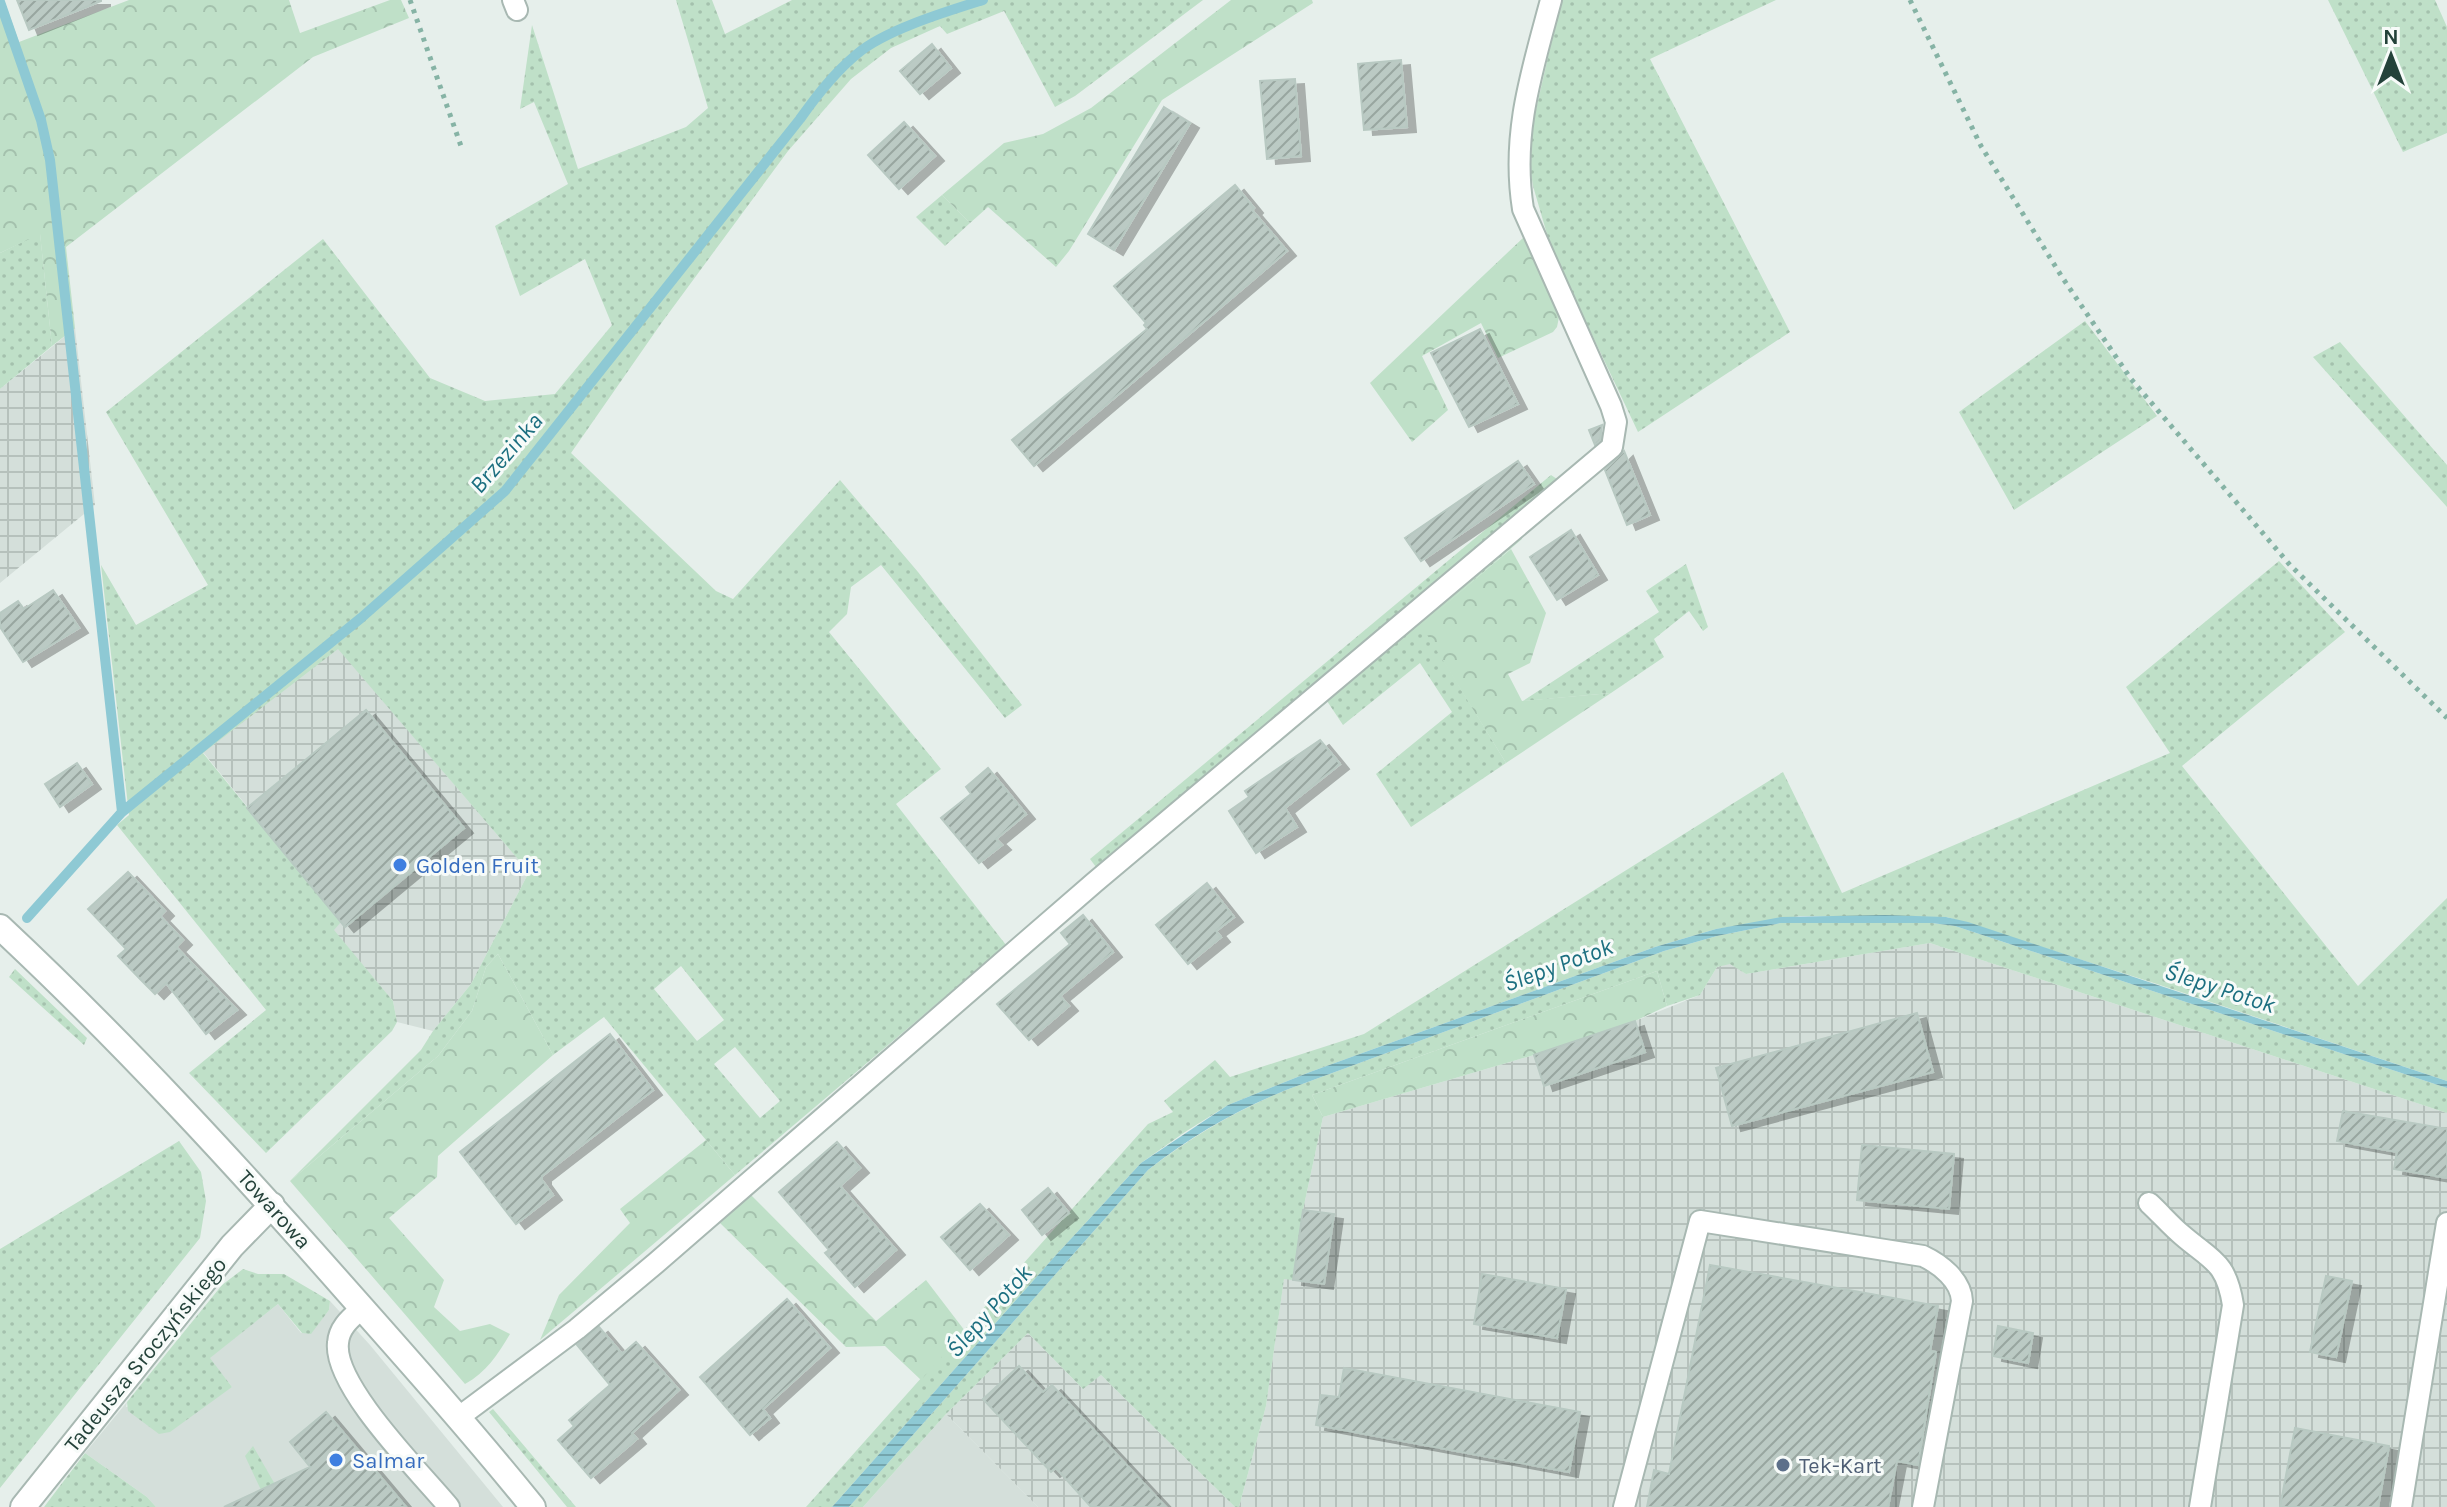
<svg xmlns="http://www.w3.org/2000/svg" width="2447" height="1507" font-family="Karla,sans-serif">
<style>
.built{fill:#d4dfda}
.industrial{fill:url(#industrial-grid)}
.green{fill:url(#green-dots);fill-rule:evenodd}
.forest{fill:url(#forest-crowns)}
.water{fill:url(#water-rules)}
.lines{fill:none;stroke-linecap:round;stroke-linejoin:round}
.stream{stroke:#8ec9d4;stroke-width:10}
.building{fill:url(#building-hatch);stroke:#b8c9c2;stroke-width:2;filter:url(#shadow)}
.lane-casing{stroke:#a8b8b2;stroke-width:24}
.street-casing{stroke:#a8b8b2;stroke-width:28}
.path{stroke:#86b3a5;stroke-width:5;stroke-dasharray:4 6;stroke-linecap:butt}
.lane{stroke:#fff;stroke-width:20}
.street{stroke:#fff;stroke-width:24}
.shop-dot{fill:#3f7fe0;stroke:#f7fbf9;stroke-width:3}
.service-dot{fill:#5c6f8a;stroke:#f7fbf9;stroke-width:3}
.labels{text-anchor:middle;stroke-width:6;stroke-linejoin:round;paint-order:stroke}
.shop-label{font-size:22px;fill:#366cbe;stroke:#f7fbf9;text-anchor:start}
.street-label{font-size:22px;fill:#24423a;stroke:#f7fbf9}
.service-label{font-size:22px;fill:#4e5e75;stroke:#f7fbf9;text-anchor:start}
.water-label{font-size:24px;font-style:italic;fill:#1c6f80;stroke:#f7fbf9}
</style>
<defs>
<pattern id="industrial-grid" width="8" height="8" patternUnits="userSpaceOnUse" patternTransform="scale(2)"><rect width="8" height="8" fill="#d4dfda"/><path d="M0 4h8M4 0v8" fill="none" stroke="#b6c1bc"/></pattern>
<pattern id="green-dots" width="8" height="8" patternUnits="userSpaceOnUse" patternTransform="scale(2)"><rect width="8" height="8" fill="#bfe0c8"/><path d="M2 2h.1M6 6h.1" fill="none" stroke="#a4c1ad" stroke-width="1.8" stroke-linecap="round"/></pattern>
<pattern id="forest-crowns" width="20" height="18" patternUnits="userSpaceOnUse" patternTransform="scale(2)"><rect width="20" height="18" fill="#bfe0c8"/><path d="M2 6a3 3 0 1 1 6 0M12 15a3 3 0 1 1 6 0" fill="none" stroke="#a4c1ad"/></pattern>
<pattern id="water-rules" width="6" height="5" patternUnits="userSpaceOnUse" patternTransform="scale(2)"><rect width="6" height="5" fill="#8ec9d4"/><path d="M0 2.5h6" fill="none" stroke="#74a5ad"/></pattern>
<pattern id="building-hatch" width="6" height="6" patternUnits="userSpaceOnUse" patternTransform="scale(2)"><rect width="6" height="6" fill="#bbcac4"/><path d="M-1 1l2-2M0 6l6-6M5 7l2-2" fill="none" stroke="#98a6a0"/></pattern>
<filter id="shadow"><feDropShadow dx="9" dy="5" stdDeviation="0" flood-color="#0004"/></filter>
</defs>
<rect width="100%" height="100%" fill="#e6efeb"/>
<path class="built" d="M330,1301l40,44 133,162h-347l-9,-10 -62,-44 42,-51 -1,5 106,-20 -23,-29 69,-54 23,29h10l18,-23z
M946,1414l92,93h-175z"/>
<path class="industrial" d="M75,328l20,177 -95,78v-194z
M338,648l191,224 -58,112 -38,47 -36,-9 -4,-21 -60,-71 7,-9 -137,-169z
M1930,943l517,170v394h-1208l27,-101 18,-128 9,1 10,-69 20,-93 211,-62 101,-34 65,-26 17,-28 13,-4 16,11z
M1028,1333l54,55 19,-13 134,132h-197l-92,-93z"/>
<path class="green" d="M676,0h36l13,34 67,-34h411l-128,96 -20,11 -51,-96 -57,23 -7,-8 -49,22 -40,31 -63,72 -128,174 -89,128 145,138 17,8 107,-119 78,92 104,133 -17,13 -124,-153 -30,22 -4,27 -18,18 112,137 -45,35 110,141 -271,230 -131,-158 -51,38 -55,-101 -12,13 -14,44 -34,45 -148,125 131,-131 12,-19 38,-47 58,-112 -191,-223 -135,104 138,169 -7,8 59,71 4,21 -5,9 -126,122 -77,-80 77,-63 -149,-185 12,-10 -28,-250 35,60 72,-40 -102,-173 217,-173 107,139 55,23 70,-7 57,-69 -27,-66 -65,37 -25,-70 73,-42 -34,-82 -14,7 12,-84 46,144 108,-42 22,-19zM681,966l43,54 -27,21 -43,-52zM735,1047l45,54 -20,17 -46,-54z
M1561,0h215l-126,59 140,273 -152,100 -87,-184 -18,-62 -6,-37z
M2328,0h107l12,27v106l-44,19z
M942,195l28,28 -25,23 -29,-29z
M40,233l12,113 -52,43v-136z
M2085,321l72,95 -143,94 -55,-98z
M2340,342l107,123v42l-134,-150z
M1551,475l6,4 -461,388 -6,-8z
M1519,533l3,6 -100,86 84,138 -95,64 -35,-53 76,-62 -32,-49 -77,62 -16,-24 -50,42 -4,-2z
M2279,561l66,71 -163,134 176,220 89,-88v183l-290,-97 -210,-67 -147,-1 -84,13 -61,18 -345,125 -82,33 -43,27 -44,31 -85,92 -224,252h-26l342,-383 25,-12 -9,-11 51,-41 15,17 134,-43 419,-262 59,121 328,-140 -44,-66z
M1686,564l22,63 -5,4 -14,-20 -35,28 10,18 -53,36 -88,8 136,-89 -13,-21z
M1781,923h151l23,3 492,162v25l-517,-170 -184,31 -16,-10 -13,3 -17,28 -33,11 -10,-35 -345,124 11,22 -20,93 -10,70 -9,-1 -18,127 -27,101h-4l-134,-132 -18,14 -55,-56 -82,81 -83,93h-14l299,-337c43,-33 87,-59 138,-80l378,-139 53,-15z
M15,969l72,69 -3,7 -75,-68z
M179,1141l22,31 5,29 -6,37 -200,250v-239z
M243,1269l15,5h26l46,27 -1,9 -18,24 -9,-1 -24,-29 -68,54 22,29 -62,45 -11,2 -31,-23 -1,-9 95,-117z
M493,1409l83,98h-9l-78,-95z
M253,1446l35,61 -20,-20 -7,3 -16,-34z
M85,1453l62,44 9,10h-112z"/>
<path class="forest" d="M0,0h4l15,42 110,-42h160l11,33 90,-33h11l8,18 -96,39 -247,190 9,81 -23,18 -12,-112 -40,19z
M1231,0h81l1,3 -151,97 -93,151 -13,16 -68,-60 -18,16 -28,-28 62,-52 39,-9 48,-26z
M1524,237l35,80 -2,10 -4,5 -55,26 -17,-35 -59,33 26,54 -36,32 -42,-59z
M1511,549l35,64 -16,50 -22,11 14,27 89,-8 -105,70 -85,-138z
M498,954l55,101 -115,101 -1,21 -48,41 55,62 -10,27 26,24 30,-7 20,10c-12,20 -24,39 -45,50l-175,-203 148,-125 34,-45 14,-44z
M1657,971l10,35 -32,15 -101,34 -211,62 -11,-22z
M706,1140l29,35 -195,165 19,-45 71,-72 -10,-14z
M751,1195l125,126 50,-41 39,51 -44,49 -36,-34 -39,1 -126,-124z"/>
<path class="water" d="M1885,915l61,2 22,5 479,159v7l-492,-162 -23,-3h-151l-64,13 -53,15 -378,139c-51,21 -95,46 -138,80l-299,337h-17l224,-252 85,-92 87,-58 82,-33 345,-125 61,-18 65,-12z"/>
<g class="lines">
<path class="stream" d="M0,2l41,118 9,40 72,652
M27,918l95,-106 239,-194 144,-127 295,-372c17,-24 34,-46 57,-65 28,-24 91,-43 126,-54"/>
</g>
<path class="building" d="M17,0h84v1l-72,29z
M932,44l19,24 -31,26 -20,-23z
M1401,60l6,67 -43,3 -6,-66z
M1295,79l6,77 -34,3 -7,-78z
M1164,107l26,16 -76,127 -26,-16z
M904,122l31,34 -36,33 -31,-34z
M1235,185l19,23 -2,2 35,41 -253,215 -22,-26 135,-111 -3,-4 2,-2 -32,-37z
M1480,329l38,75 -49,23 -38,-74z
M1602,425l-2,15 -5,5 -6,-15z
M1624,451l26,64 -23,10 -22,-55z
M1518,461l16,23 -113,77 -16,-23z
M1571,530l27,45 -41,25 -27,-43z
M53,590l26,38 -56,34 -23,-35v-14l18,-12 6,8z
M366,710l98,118 -119,99 -98,-119z
M1320,740l20,24 -55,44 12,19 -41,26 -27,-42 20,-14 -4,-6z
M77,763l15,21 -32,23 -15,-23z
M988,768l38,46 -30,25 6,6 -23,18 -38,-45 30,-24 -5,-7z
M128,872l37,39 -5,5 23,24 -7,7 61,63 -31,24 -40,-51 -11,11 -14,-14 -23,-24 8,-7 -38,-40z
M1207,883l27,34 -18,14 5,6 -33,27 -32,-39z
M1083,915l30,37 -53,44 9,10 -40,34 -32,-36 73,-60 -9,-11z
M1917,1013l16,59 -201,54 -16,-58z
M1635,1021l10,31 -101,34 -10,-31z
M610,1034l43,56 -111,86v4l11,15 -37,29 -56,-72z
M2343,1111l104,18v49l-53,-9 3,-17 -60,-11z
M837,1142l23,26 -20,18 56,64 -41,37 -30,-34 4,-3 -50,-58z
M1862,1145l92,9 -5,55 -92,-9z
M1048,1188l21,25 -27,22 -20,-25z
M980,1204l29,31 -39,35 -29,-33z
M1303,1210l31,4 -10,70 -31,-4z
M1710,1265l228,41 -8,45 6,1 -18,113 -21,-4 -9,46h-241l7,-37 15,4z
M1482,1274l84,15 -9,49 -83,-14z
M2326,1276l26,5 -16,76 -26,-5z
M787,1299l43,49 -67,61 7,9 -20,17 -50,-58z
M1998,1326l35,7 -5,30 -35,-7z
M599,1327l23,27 14,-12 43,48 -47,43 5,6 -46,39 -33,-38 16,-14 -5,-6 41,-35 -33,-40z
M1019,1366l24,26 9,-7 114,122h-75l-35,-39 -5,4 -68,-73z
M1344,1368l236,44 -11,60 -253,-47 5,-30 18,2z
M326,1412l80,95h-182l86,-40 -20,-25z
M2295,1428l94,18 -11,61h-98z"/>
<g class="lines">
<g class="lane-casing">
<path id="lane" d="M513,0l4,10
M2149,1203c11,10 21,22 33,32 30,26 44,26 51,70l-33,202
M362,1308c-11,10 -23,19 -24,35 -5,43 83,130 111,164
M459,1417l118,-88 79,-66 439,-381 517,-435 4,-25 -5,-16 -88,-197c-12,-75 9,-138 28,-209
M1624,1507l76,-286 223,35c17,8 38,24 39,45l-39,206
M2401,1507l46,-284"/>
</g>
<g class="street-casing">
<path id="street" d="M0,927c123,115 236,238 347,364 63,71 126,142 186,216
M23,1507l209,-261 40,-41"/>
</g>
<path class="path" d="M410,0l52,149
M1910,0l71,146 81,131 69,102 159,186 157,153"/>
<use href="#lane" class="lane"/>
<use href="#street" class="street"/>
</g>
<g class="shop-dot">
<circle cx="400" cy="865" r="8"/>
<circle cx="336" cy="1460" r="8"/>
</g>
<circle class="service-dot" cx="1783" cy="1465" r="8"/>
<g class="labels">
<g class="shop-label">
<text x="416" y="873">Golden Fruit</text>
<text x="352" y="1468">Salmar</text>
</g>
<g class="street-label">
<text transform="translate(275 1209) rotate(48)" y="8">Towarowa</text>
<text transform="translate(145 1354) rotate(-51)" y="8">Tadeusza Sroczyńskiego</text>
</g>
<g class="service-label">
<text x="1799" y="1473">Tek-Kart</text>
</g>
<g class="water-label">
<text transform="translate(506 453) rotate(-49)" y="8">Brzezinka</text>
<text transform="translate(1558 965) rotate(-20)" y="8">Ślepy Potok</text>
<text transform="translate(2220 988) rotate(18)" y="8">Ślepy Potok</text>
<text transform="translate(989 1311) rotate(-48)" y="8">Ślepy Potok</text>
</g>
</g>
<g transform="translate(2391 56)" stroke="#f7fbf9" stroke-width="6" paint-order="stroke">
<path d="M0-6L14 30L0 20L-14 30Z" fill="#24423a"/>
<text y="-12" font-size="22" font-weight="bold" text-anchor="middle" fill="#24423a">N</text>
</g>
</svg>
